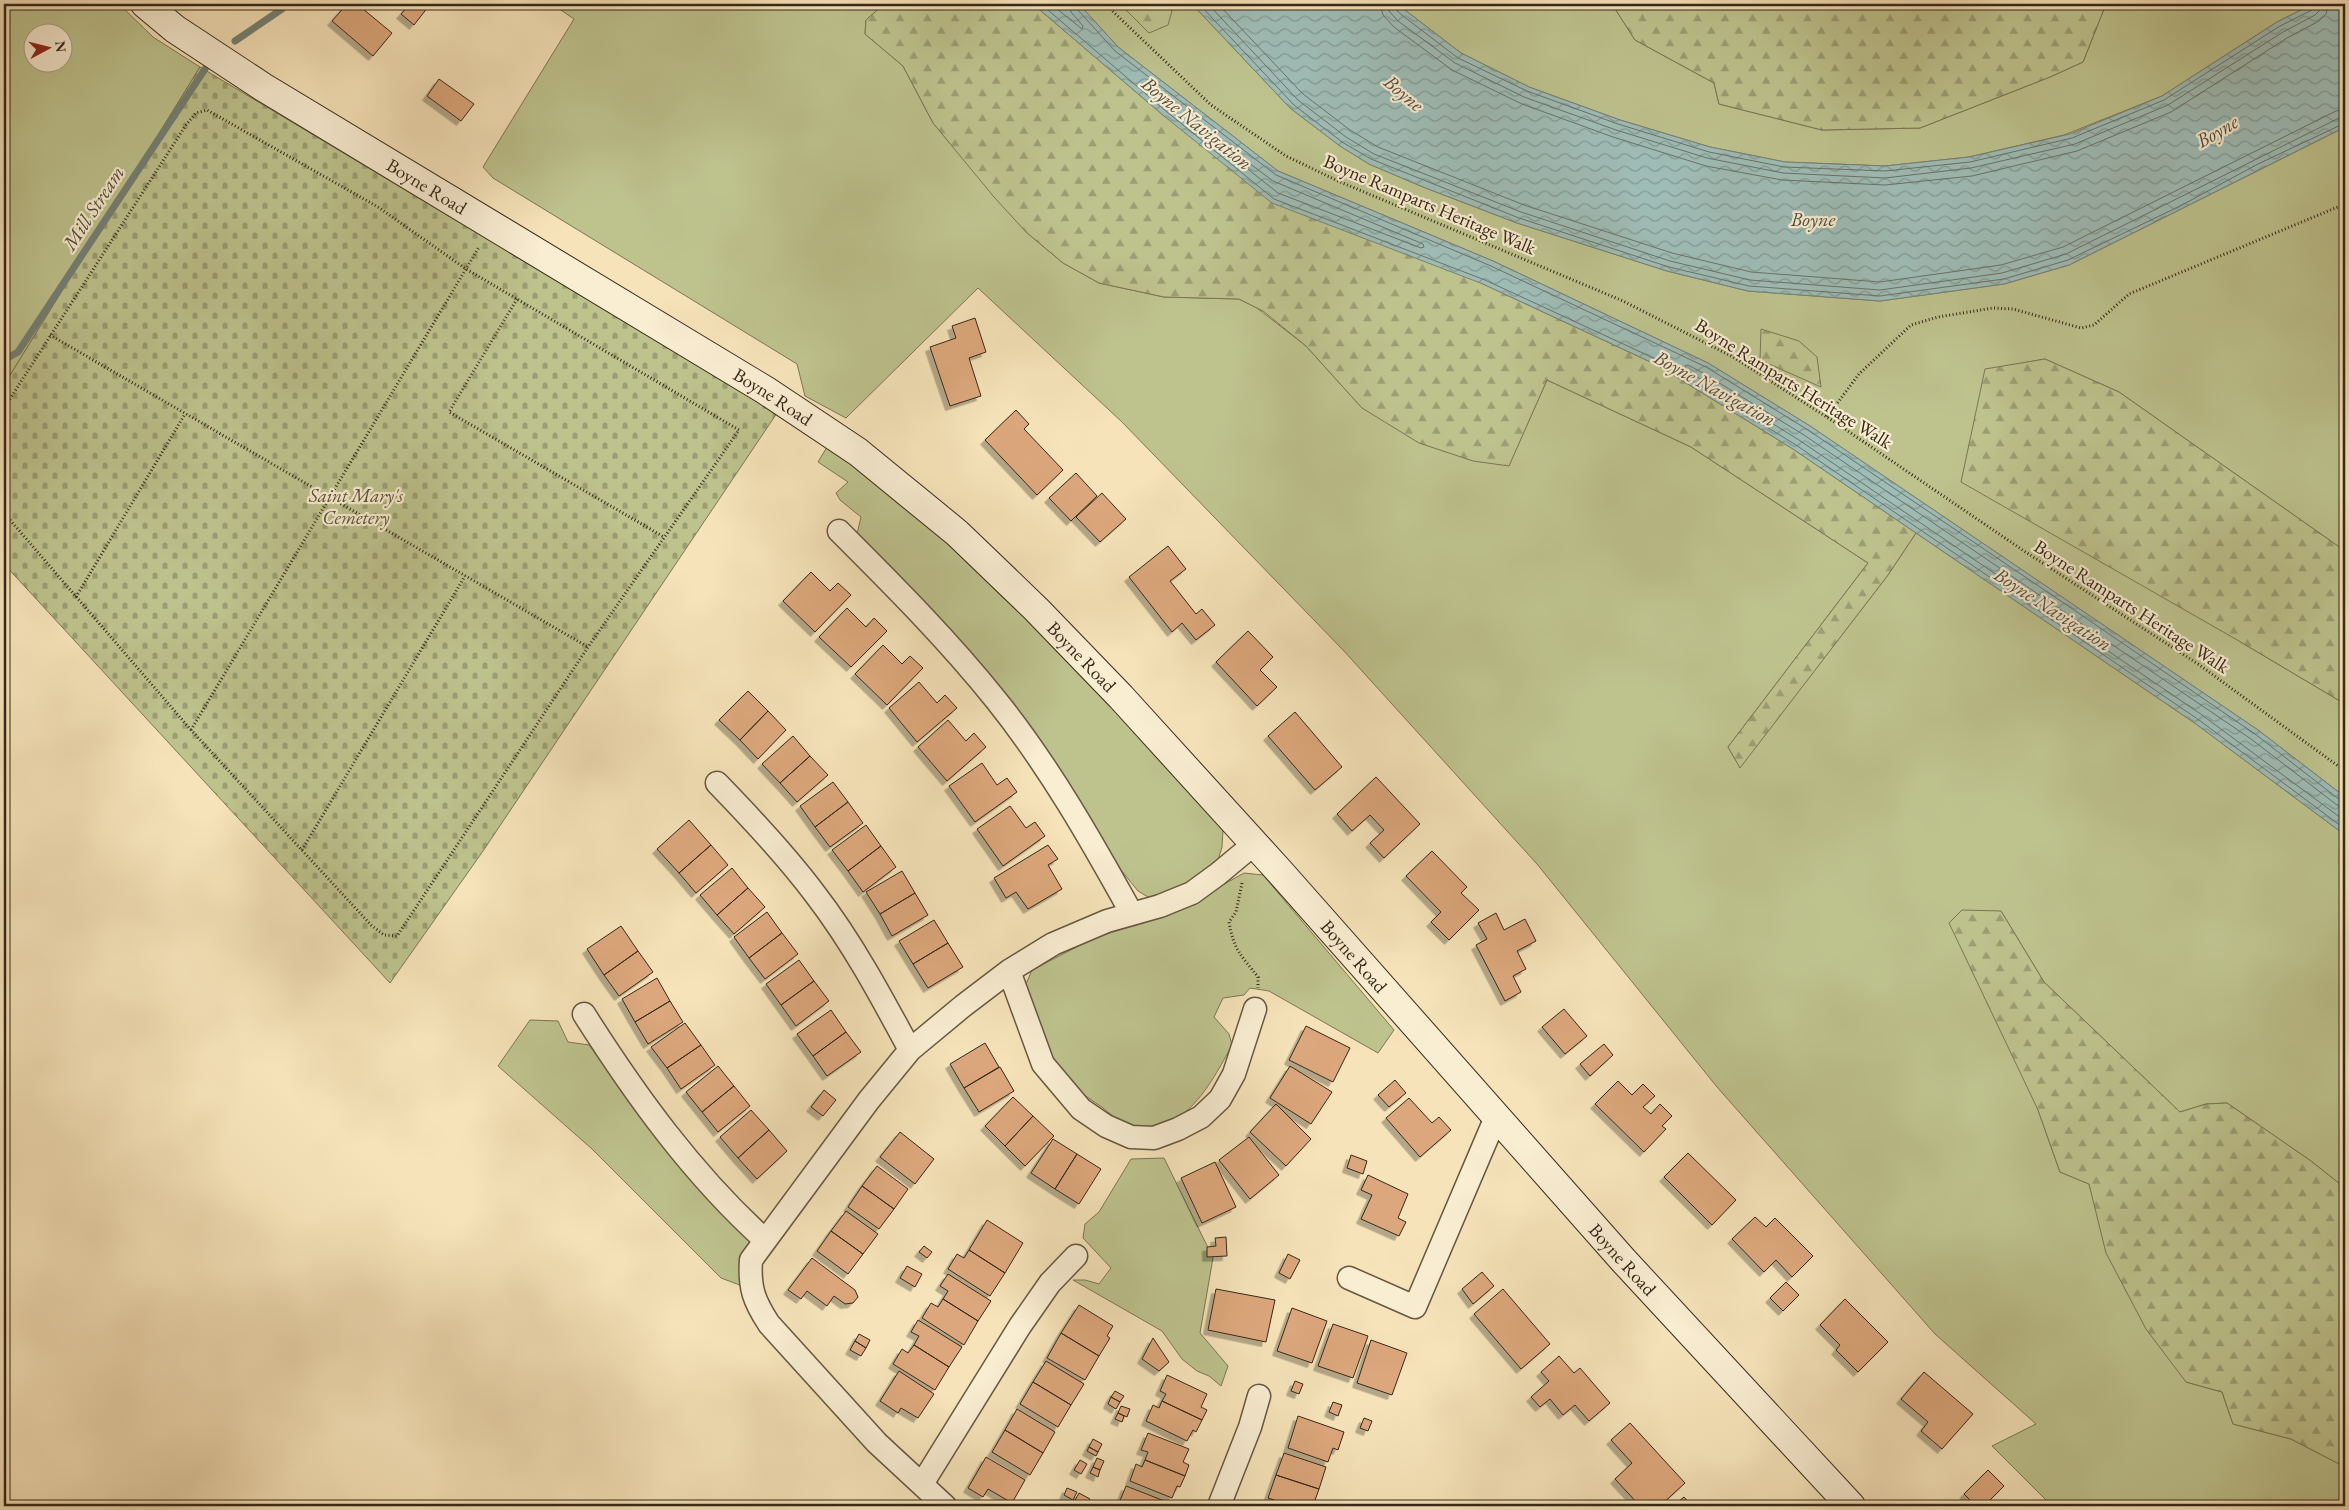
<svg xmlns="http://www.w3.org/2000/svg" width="2349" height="1510" font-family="'EB Garamond',serif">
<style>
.grass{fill:#bec38e;stroke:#7a7653;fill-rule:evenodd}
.forest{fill:url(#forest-firs);stroke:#7a7653}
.cemetery{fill:url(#cemetery-stones);stroke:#7a7653}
.water{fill:url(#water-waves);stroke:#758177}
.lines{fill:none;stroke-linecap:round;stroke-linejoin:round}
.shore{stroke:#6a7268;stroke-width:1}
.stream{stroke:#758177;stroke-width:7}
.building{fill:#dca77b;stroke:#362818;filter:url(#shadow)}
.street-casing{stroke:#665740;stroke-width:25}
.secondary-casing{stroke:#362818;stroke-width:30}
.path{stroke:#362818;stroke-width:3;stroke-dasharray:1 2.5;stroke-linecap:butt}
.street{stroke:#f9edd2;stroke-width:22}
.secondary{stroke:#f9edd2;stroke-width:28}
.labels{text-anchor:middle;stroke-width:4.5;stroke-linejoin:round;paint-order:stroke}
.street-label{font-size:19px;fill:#362818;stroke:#f9edd2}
.park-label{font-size:19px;font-style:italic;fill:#584f36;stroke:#f9edd2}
.water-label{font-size:20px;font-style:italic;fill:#504d40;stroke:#f9edd2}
</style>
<defs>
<pattern id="forest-firs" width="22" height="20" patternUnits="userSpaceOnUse" patternTransform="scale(1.25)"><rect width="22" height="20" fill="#bec38e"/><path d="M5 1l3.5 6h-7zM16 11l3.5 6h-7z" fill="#9b9e73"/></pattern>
<pattern id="cemetery-stones" width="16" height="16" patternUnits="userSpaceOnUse" patternTransform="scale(1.25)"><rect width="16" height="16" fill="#bec38e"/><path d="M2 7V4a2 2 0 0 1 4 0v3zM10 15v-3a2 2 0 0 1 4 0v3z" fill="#9b9e73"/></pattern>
<pattern id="water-waves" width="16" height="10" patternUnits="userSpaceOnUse" patternTransform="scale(1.25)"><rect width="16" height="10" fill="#9fbdb7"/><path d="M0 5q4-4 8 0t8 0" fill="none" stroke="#829a94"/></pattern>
<filter id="shadow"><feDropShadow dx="-4.5" dy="4.5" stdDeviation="0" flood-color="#0004"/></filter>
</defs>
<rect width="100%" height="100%" fill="#f6e3b9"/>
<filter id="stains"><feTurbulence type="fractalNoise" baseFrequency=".004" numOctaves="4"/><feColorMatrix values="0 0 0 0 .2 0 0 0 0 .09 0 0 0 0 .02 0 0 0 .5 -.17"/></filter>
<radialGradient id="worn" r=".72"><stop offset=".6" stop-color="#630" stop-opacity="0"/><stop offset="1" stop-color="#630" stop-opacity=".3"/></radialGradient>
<path class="grass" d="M4,4h115l34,33 47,30 -196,318zM62,32v30h-30v-30z
M552,4h332l-18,16 -1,14 38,32 30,57 93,109 37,31 36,20 65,14 75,2 18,9 49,38 56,62 147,57 38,-85 144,67 177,116 -140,184 12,20 148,-192 28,-42 280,191 149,111v353l-34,-27 -84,-58 -21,1 -26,8 -136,-130 -43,-71 37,199 22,62 29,12 9,33 88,165 36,10 11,32 58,15 54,28v39h-293l-60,-60 44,-22 -101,-90 -218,-247 -180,-223 -194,-214 -221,-228 -144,-134 -132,130 -41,-22 -8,-32 -304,-186 -10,-11 91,-148z
M1079,4h41l29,29 23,-22 -6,-7h26l98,104 50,38 29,18 54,23 94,36 150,48 81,20 132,10 124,-17 65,-19 276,-138v424l-226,-159 -74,-33 -60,11 254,271 106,63v93l-87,-67 -448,-304 -102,-63 -215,-102 -215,-90 -160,-124z
M1397,4h215l23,36 79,43 5,21 103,26 98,-2 130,-51 33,-15 23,-58h23l19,5 10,-5h155l-36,18 -115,74 -98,39 -95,22 -84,9 -100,-4 -75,-15 -90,-27 -91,-33 -68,-34z
M827,447l25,16 101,77 168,170 102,119 -1,18 -4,13 -37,28 -20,8 -13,1 -10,-6 -17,-21 -79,-126 -185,-210 4,-17 -21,-17 -4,-7 12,-11 -30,-20z
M1244,873l19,2 131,155 -16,23 -109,-62 -19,-3 -6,7 -21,3 -9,19 15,17 3,11c-21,39 -51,97 -105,79 -9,-3 -18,-11 -25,-17 -16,-10 -39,-27 -47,-44 -13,-23 -20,-54 -29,-79l6,-14 64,-33 71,-21z
M530,1020l28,1 10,21 21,3 91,120 76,77 -11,45 -24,-9 -129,-129 -94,-83z
M1164,1158l49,100 -13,75 28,33 -7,20 -12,-10 -12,-5 -15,-12 -20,-28 -89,-51h12l14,4 12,-16 -28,-30 2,-14 14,-12 32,-53z"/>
<path class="forest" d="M884,4h149l131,112 319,168 174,81 136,84 123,84 -28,42 -148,193 -12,-21 140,-184 -177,-116 -144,-67 -38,86 -36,-5 -54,-18 -57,-35 -56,-62 -43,-35 -24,-12 -75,-2 -65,-14 -36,-20 -37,-31 -32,-35 -61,-74 -30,-57 -38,-32 1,-14z
M1120,4h46l6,7 -4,14 -19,8z
M1612,4h494l-23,58 -33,15 -130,51 -98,2 -103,-26 -5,-21 -79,-43z
M1761,329l38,12 18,16 4,30 -61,-27z
M2045,359l74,33 226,159v153l-106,-63 -278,-159 24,-113z
M1962,910l39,1 43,71 136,130 26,-8 21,-1 84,58 34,27v279l-54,-28 -58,-15 -11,-32 -36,-10 -40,-53 -40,-76 -17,-69 -29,-12 -22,-62 -89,-187z"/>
<path class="cemetery" d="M200,67l577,346 -294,438 -93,132 -386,-419v-179z"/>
<path class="water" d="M1033,4h46l39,43 160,124 215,90 215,102 102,63 448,304 87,67v38l-149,-111 -403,-275 -136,-84 -174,-81 -211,-81 -108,-87z
M1192,4h205l64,49 68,34 91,33 90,27 75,15 100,4 84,-9 101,-23 92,-38 115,-74 36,-18h32v123l-276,138 -65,19 -124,17 -132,-10 -81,-20 -150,-48 -94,-36 -54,-23 -29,-18 -50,-38z"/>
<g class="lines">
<path class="shore" d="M1041,4l126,108 107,87 211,81 175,81 136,84 403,275 146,109
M1051,4l31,25 1,-3 -12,-14 -2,-8
M1075,4l2,5 38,42 161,124 215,91 215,101 102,63 269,182 178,122 85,66 5,1
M1199,4l95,101 48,37 29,17 148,59 150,49 80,19 131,10 124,-17 64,-19 114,-55 76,-41 87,-41
M1208,4l90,96 48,37 28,17 147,58 149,49 80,19 130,10 122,-17 64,-19 273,-136 6,-1
M1218,4l85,90 47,36 28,17 146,58 148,48 79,19 129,10 121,-17 62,-18 273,-136 9,-2
M1380,4l3,11 11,12 58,43 70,34 91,33 93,29 76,14 103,5 87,-9 105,-25 94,-39 116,-74 32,-17 7,-7 2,-10
M1388,4l1,7 9,10 57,42 69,34 92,33 91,28 76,15 102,5 86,-10 104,-24 93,-39 115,-73 32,-17 4,-4 1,-7
M1394,4l1,5 8,7 55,42 69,33 91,33 91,28 75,15 101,4 85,-9 102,-24 92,-38 116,-74 32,-16 2,-6
M1193,121l80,60 150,63 1,3 -3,1 -143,-55 -86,-68z
M2345,807l-8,-2 -86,-66 -447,-304 -101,-62 -15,-8 -3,1 1,4 113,70 403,275 143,106"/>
<path class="stream" d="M235,41l47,-32 4,-5
M4,360l14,-8 187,-283"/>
</g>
<path class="building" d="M347,4h10l35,29 -19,23 -41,-35z
M410,4h14l4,3 -14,18 -13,-11z
M439,79l35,25 -13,17 -34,-25z
M975,318l11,34 -17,6 12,38 -31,10 -20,-59 26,-9 -4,-12z
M1016,410l13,14 -5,5 39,41 -26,25 -52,-55z
M1076,473l21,23 -26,25 -22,-23z
M1102,493l24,26 -26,23 -24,-25z
M1168,546l18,23 -16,12 26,33 6,-5 13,16 -19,15 -14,-17 -10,9 -43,-55z
M811,572l19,19 8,-8 13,12 -36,37 -32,-31z
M847,608l19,19 8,-9 13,13 -36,36 -32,-30z
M1248,631l25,26 -13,13 17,17 -20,19 -41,-44z
M883,645l19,19 8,-8 13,12 -36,37 -32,-31z
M919,682l18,21 8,-8 12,13 -40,34 -28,-34z
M748,691l20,20 -28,29 -21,-20z
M768,711l18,19 -28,29 -18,-19z
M1295,712l47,55 -27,23 -47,-54z
M948,720l18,21 8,-8 12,14 -39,34 -29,-34z
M793,736l17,20 -30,27 -18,-19z
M810,756l18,19 -31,27 -17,-19z
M982,763l15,22 10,-7 10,14 -42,30 -26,-36z
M1376,777l44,47 -36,34 -14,-15 14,-13 -14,-15 -18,16 -15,-17z
M833,782l15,20 -33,25 -15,-21z
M848,802l15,21 -33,24 -15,-20z
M1010,806l16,22 9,-6 10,14 -42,30 -26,-37z
M689,820l22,25 -32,28 -22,-24z
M866,825l15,21 -33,25 -16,-21z
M711,845l17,20 -32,28 -17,-20z
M1048,845l10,14 -10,6 14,24 -34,20 -12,-17 -10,6 -12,-20z
M881,846l15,21 -33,25 -15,-21z
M1432,851l35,36 -6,6 18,17 -30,30 -18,-18 10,-10 -35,-36z
M732,868l16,20 -31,27 -17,-20z
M902,871l13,22 -35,21 -14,-22z
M748,888l17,19 -31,27 -17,-19z
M915,893l13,22 -36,21 -12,-22z
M767,912l15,21 -33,25 -15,-21z
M1496,913l8,17 21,-11 11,22 -19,10 9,18 -13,7 8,16 -16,9 -29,-56 11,-6 -9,-16z
M934,920l14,23 -35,21 -14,-23z
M621,926l17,25 -34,24 -17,-26z
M782,933l16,21 -33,25 -16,-21z
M948,943l15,24 -35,21 -15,-24z
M638,951l15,21 -34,24 -15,-21z
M799,960l15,21 -33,24 -15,-21z
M657,978l13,23 -35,21 -13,-23z
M814,981l15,20 -33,25 -15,-21z
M670,1001l13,21 -35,22 -13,-22z
M1564,1009l23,27 -22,18 -23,-27z
M831,1010l15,22 -33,24 -16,-22z
M685,1023l16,22 -34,23 -16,-21z
M1306,1026l44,22 -17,34 -44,-22z
M846,1032l15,20 -34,24 -14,-20z
M985,1043l14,24 -35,21 -14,-24z
M1604,1044l9,11 -23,21 -10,-12z
M701,1045l14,20 -34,24 -14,-21z
M718,1066l16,20 -32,26 -16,-20z
M1290,1066l42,26 -21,32 -41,-26z
M1000,1067l14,24 -35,21 -15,-24z
M1395,1080l11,13 -17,14 -11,-12z
M1618,1081l14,14 11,-11 12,12 -12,11 8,7 9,-10 12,12 -10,10 4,3 -22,23 -49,-48z
M734,1086l16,20 -32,26 -16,-20z
M824,1090l12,10 -13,16 -12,-9z
M1013,1097l20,19 -28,30 -20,-20z
M1409,1098l23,25 7,-6 12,13 -31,27 -34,-39z
M1276,1104l35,35 -25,27 -36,-34z
M751,1110l18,20 -31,28 -18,-21z
M1033,1116l21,20 -29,30 -20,-20z
M769,1130l18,21 -30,28 -19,-21z
M900,1132l34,27 -19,25 -35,-27z
M1249,1137l30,38 -29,24 -31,-39z
M1053,1139l24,15 -22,35 -24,-16z
M1688,1153l48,47 -24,25 -48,-48z
M1077,1154l24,15 -22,35 -24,-15z
M1351,1155l16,6 -4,13 -16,-6z
M1215,1162l21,45 -34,16 -21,-45z
M877,1166l31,23 -14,20 -32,-23z
M1368,1175l40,19 -10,24 8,4 -7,14 -38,-17 11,-24 -11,-5z
M862,1186l32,23 -15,20 -31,-22z
M846,1211l32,23 -15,20 -32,-23z
M1755,1217l11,10 9,-9 38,38 -21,21 -16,-17 -12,12 -32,-33z
M987,1220l36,23 -18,30 -36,-23z
M831,1231l32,23 -15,20 -31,-23z
M1226,1237l1,19 -20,1v-10l9,-1 -1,-8z
M924,1246l8,6 -5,6 -8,-6z
M969,1250l36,23 -15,23 -42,-27 9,-15 7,4z
M1288,1254l12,6 -10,19 -11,-6z
M812,1258l43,32 3,7 -5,6 -8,1 -11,-8 -7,10 -20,-15 -6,8 -13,-9z
M907,1266l15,8 -7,13 -15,-9z
M1482,1272l12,14 -21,18 -11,-15z
M948,1274l43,27 -13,20 -35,-22 5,-8 -8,-5z
M1786,1282l13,13 -16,16 -13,-13z
M1216,1289l59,11 -9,42 -58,-12z
M1503,1289l47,55 -29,25 -47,-55z
M943,1299l35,22 -14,24 -42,-27 9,-15 7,4z
M1845,1299l43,43 -30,30 -22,-22 4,-5 -20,-20z
M1079,1305l34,21 -6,10 3,2 -11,18 -38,-23z
M1292,1308l35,13 -15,42 -35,-12z
M918,1320l44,27 -13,20 -35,-22 5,-9 -8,-4z
M1333,1324l35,12 -15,42 -35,-12z
M1061,1333l38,23 -14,24 -38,-22z
M859,1334l11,6 -4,8 -11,-7z
M1153,1338l16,24 -10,9 -17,-12z
M1371,1340l36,13 -15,42 -35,-12z
M855,1341l11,7 -5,8 -11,-6z
M914,1345l35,22 -14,23 -42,-26 9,-15 6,4z
M1559,1356l15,17 6,-5 30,35 -21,18 -14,-16 -12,10 -13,-16 -10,8 -9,-10 18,-16 -8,-9z
M1046,1361l38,23 -13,21 -38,-23z
M899,1371l35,23 -16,24 -17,-10 -3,5 -18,-12z
M1924,1372l49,42 -31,35 -21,-18 7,-9 -27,-23z
M1167,1375l40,19 -6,13 6,3 -5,10 -40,-19 4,-7 -6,-3z
M1295,1381l8,3 -4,10 -8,-3z
M1033,1382l38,23 -13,22 -38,-23z
M1115,1391l9,5 -4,6 -9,-5z
M1111,1397l9,5 -4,7 -8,-5z
M1162,1401l40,19 -6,12 -3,-2 -6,11 -41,-20 7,-16 6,3z
M1333,1402l9,3 -4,11 -9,-4z
M1121,1406l9,3 -3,8 -9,-4z
M1017,1409l38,23 -12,21 -38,-23z
M1118,1413l6,3 -2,6 -7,-3z
M1298,1416l46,16 -6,18 -5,-2 -5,14 -40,-14z
M1364,1418l8,3 -4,10 -8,-3z
M1630,1423l55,60 -25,23h-20l-25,-27 17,-16 -21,-23z
M1005,1430l38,23 -13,22 -38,-23z
M1148,1433l41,16 -6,13 6,3 -4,11 -40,-16 3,-8 -7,-2z
M1093,1439l9,5 -4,8 -9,-5z
M1089,1447l9,5 -2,4 -9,-5z
M1284,1453l42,14 -7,22 -43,-14z
M986,1457l39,23 -13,23 -24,-14 -5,8 -15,-9z
M1097,1458l7,3 -4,9 -7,-3z
M1080,1460l7,4 -6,10 -7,-4z
M1145,1460l40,16 -5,11 -3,-1 -5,12 -42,-17 6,-17 6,3z
M1093,1467l7,3 -2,7 -8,-4z
M1988,1470l16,16 -17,17 3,3h-14l-12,-12z
M1276,1475l43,14 -6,17h-21l-24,-8z
M1126,1486l41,16 -2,4h-39l-7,-3z
M1067,1488l10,4 -4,8 -9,-5z
M1079,1493l11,6 -4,7 -12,-4z
M1684,1497l8,9h-19z"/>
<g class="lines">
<g class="street-casing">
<path id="street" d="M839,531c54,54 109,109 157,169 53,66 95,140 136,214
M717,783c34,35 68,71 98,111 37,48 66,102 95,156
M1009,971l34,93 38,45 25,17 25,11 23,1 24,-9 23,-12 19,-18 14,-25 21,-65
M584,1014c52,82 109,161 181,226
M1349,1278l66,29 81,-190
M922,1484l98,-158 30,-43 26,-27
M945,1506l-68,-63 -108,-119c-15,-23 -20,-36 -18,-64l118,-160 41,-50 53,-44 46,-35 44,-27 54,-23 53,-15 32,-13 26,-19 36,-30
M1219,1506l31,-79 9,-31"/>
</g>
<g class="secondary-casing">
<g id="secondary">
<path id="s1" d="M145,4l30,25 88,58 502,303 93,62 99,81 79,76 85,88 160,176 343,388 227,245"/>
</g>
</g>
<path class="path" d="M1105,4l106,101 75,51 52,25 285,120 110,56 103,66 191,130 171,111 147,107
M517,299l-68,113 215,125
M50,335l538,312
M4,408l182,-283 10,-12 11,-3 171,97 88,62 273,161 -151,217 -191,289 -13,-1 -13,-10 -180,-195 -187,-217
M1827,417l32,-43 52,-49 27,-8 55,-9 20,1 68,19 13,-3 35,-31 216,-90
M76,597l109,-183
M191,730l288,-483
M302,850l163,-274
M1242,883l-6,29 -7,10c5,29 12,33 29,55v11"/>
<use href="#street" class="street"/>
<use href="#secondary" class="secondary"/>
</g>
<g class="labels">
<g class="street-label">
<text dy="7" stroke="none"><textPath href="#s1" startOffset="336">Boyne Road</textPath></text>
<text transform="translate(1430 204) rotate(23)" y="7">Boyne Ramparts Heritage Walk</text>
<text transform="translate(1794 383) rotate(32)" y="7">Boyne Ramparts Heritage Walk</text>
<text dy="7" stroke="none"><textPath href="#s1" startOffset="741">Boyne Road</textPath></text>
<text transform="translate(2132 606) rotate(33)" y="7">Boyne Ramparts Heritage Walk</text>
<text dy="7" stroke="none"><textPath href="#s1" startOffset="1146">Boyne Road</textPath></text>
<text dy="7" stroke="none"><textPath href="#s1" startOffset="1551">Boyne Road</textPath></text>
<text dy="7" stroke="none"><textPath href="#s1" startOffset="1956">Boyne Road</textPath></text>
</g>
<g class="park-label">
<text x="356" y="502">Saint Mary's<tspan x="356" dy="22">Cemetery</tspan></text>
</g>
<g class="water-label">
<text transform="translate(1404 93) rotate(40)" y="7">Boyne</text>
<text transform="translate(1197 123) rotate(39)" y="7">Boyne Navigation</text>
<text transform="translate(2217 131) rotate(-30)" y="7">Boyne</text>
<text transform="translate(93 208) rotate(-57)" y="7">Mill Stream</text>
<text x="1813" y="226">Boyne</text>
<text transform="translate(1715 388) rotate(29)" y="7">Boyne Navigation</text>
<text transform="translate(2053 609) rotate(33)" y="7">Boyne Navigation</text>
</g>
</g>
<rect width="2349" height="1510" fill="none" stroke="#f6e3b9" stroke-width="20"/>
<rect x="5" y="5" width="2339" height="1500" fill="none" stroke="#362818" stroke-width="2.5"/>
<rect x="10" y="10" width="2329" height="1490" fill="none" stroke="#362818"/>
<g transform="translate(48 48) rotate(83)"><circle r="24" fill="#f9edd2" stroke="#ab9e88"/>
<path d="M0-4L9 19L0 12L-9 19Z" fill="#8f2418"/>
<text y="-8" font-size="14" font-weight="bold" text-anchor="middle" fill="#362818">N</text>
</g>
<rect width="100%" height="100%" filter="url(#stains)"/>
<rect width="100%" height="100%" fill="url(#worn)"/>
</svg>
